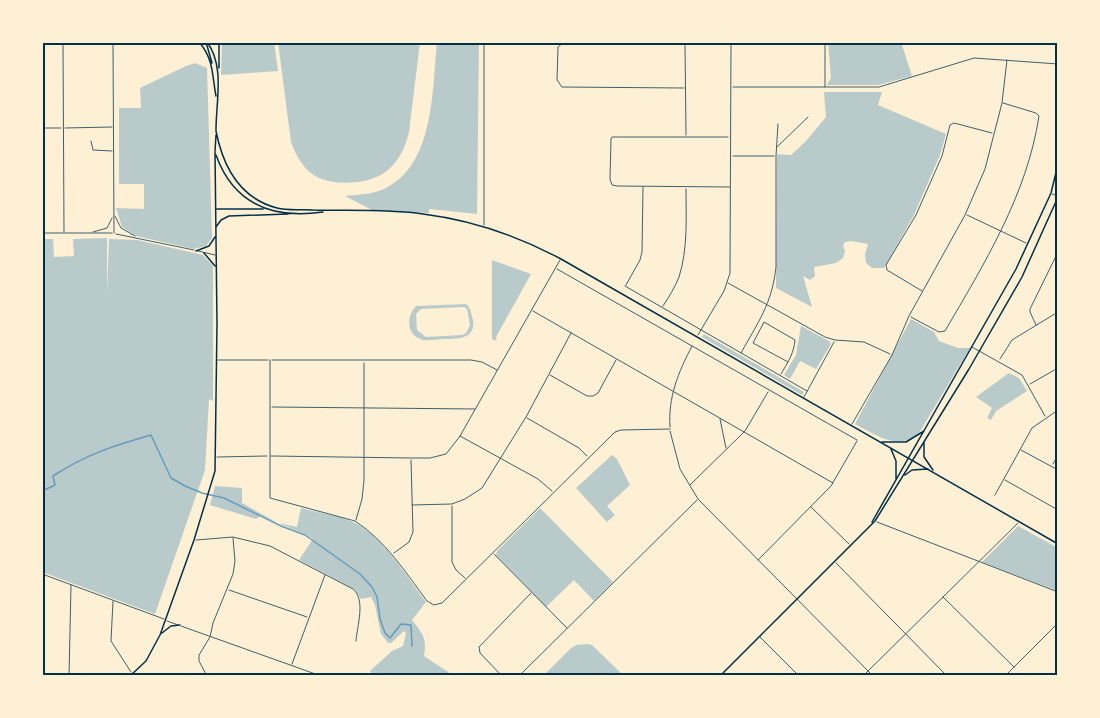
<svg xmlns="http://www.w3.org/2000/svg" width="1100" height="718" font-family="Mulish,sans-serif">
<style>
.green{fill:#b9caca;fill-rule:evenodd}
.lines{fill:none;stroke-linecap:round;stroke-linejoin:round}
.stream{stroke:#669bbc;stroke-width:1.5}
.minor{stroke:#3f606c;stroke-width:1}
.secondary{stroke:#003049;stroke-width:1.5}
.neatline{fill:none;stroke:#003049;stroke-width:2}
</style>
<rect width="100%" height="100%" fill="#fdf0d5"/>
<path class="green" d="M222,42h52l4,29 -57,4z
M278,42h142l-11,90c-3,12 -7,23 -16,33 -15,19 -53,22 -74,13 -14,-6 -23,-22 -28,-36z
M437,42h42l-2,172 -48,-5v4l-57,-3 -27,-14c13,-1 29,-2 41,-8 49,-25 46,-99 51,-146z
M828,42h73l11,34 -34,9h-51l4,-7z
M195,63l12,5 5,170 -6,8 -12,3 -58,-13 -14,-9 -6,-19 28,1v-25h-25v-76h22l-1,-20 46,-22z
M824,92h58l-4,13 68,29 -6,21 -26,60 -30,53h-12l-6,-5 -1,-9 3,-10 -17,-3 -6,1 -2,4 2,5 -2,7 -7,5 -22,4 1,9 -5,4 -7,-4 9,31 -36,-19 1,-134 14,1 15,-14 20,-24z
M107,238v56l2,-55 28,1 66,15 10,11v135l-4,-2 -4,71 -50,144 -113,-42v-333h11l1,18 20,-1 -1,-17z
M492,260l39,14 -35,63 1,2 -3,2 -2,-3z
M466,304c5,4 5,9 7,16 3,20 -17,19 -30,19 -6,0 -14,2 -20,1 -17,-4 -17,-24 -7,-34zM464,307l3,2 3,16 -4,8 -4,2 -36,2 -9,-7 -1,-16 5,-5z
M911,319l23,13 5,9 19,7h12l-51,85c-21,19 -43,2 -64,-9z
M801,326l28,15 2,3 -15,25 -16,-8 -10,18 -6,-4 12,-20z
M704,334l100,58 -2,3 -100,-58z
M1009,373l10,5 8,13 -31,20 -5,9 -4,-2 5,-10 -16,-11z
M612,455l5,4 13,26 -23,21 8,9 -8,7 -31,-34z
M215,486l27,2v15l36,20 19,4 4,-19c17,5 38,7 54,15 27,13 53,55 71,79l-14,18c11,14 15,18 12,36l30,20h-81l-3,-5 22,-20 11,-5 3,-13 -2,-2 -13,12h-3l-7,-9 -6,-29 -4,-8 -10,2 -7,-10 -55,-29 14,-21 -8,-5 -44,-18 -5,3 -46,-14z
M540,508l73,74 -19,19 -20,-21 -28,27 -50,-52 1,-4z
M1018,526l40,22v43l-76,-29z
M587,644l5,1 32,31h-81l28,-28 5,-3z"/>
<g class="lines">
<path class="stream" d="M42,491l13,-6 -2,-9c34,-22 60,-30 98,-41l20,43 14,8 17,7 22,5 57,28 24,9 55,39 12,13 5,10 3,22 5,14 5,5 11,-14 10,1 1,21"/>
<path class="minor" d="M63,42l1,190
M113,42l1,191
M484,42v183
M564,42l-6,5 -1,33 5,7 122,1
M685,42l1,93
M733,87h92v-45
M825,87h54l95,-29 84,6
M42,128h19
M65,128l47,-1
M728,137h-116l-1,2 -1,40 2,6 5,1 113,1
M91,141l2,9 19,1
M777,147l31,-30
M733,156h41
M1052,194l6,2
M967,215l59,28
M115,216l6,12 14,8
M93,232l14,-4 5,-10
M42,233h70
M116,234l78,16
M198,251l17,4
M557,269l300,171
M728,283l97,54 10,3 29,2 26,12
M626,285l14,-25 2,-8 1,-65
M625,286l182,105
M922,291l-35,-21 -1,-5 30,-50 26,-59 8,-31 4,-2 38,10
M663,306c6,-9 12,-19 16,-29 9,-28 7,-59 7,-88
M533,311l300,172
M911,317l28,15 6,-1c39,-67 82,-136 94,-215l-3,-3 -33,-10
M1036,325l-6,-13v-3l28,-57
M698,335l26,-44 6,-18 1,-231
M972,347l50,28 23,41
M741,353c17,-31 31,-49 35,-86v-111l2,-32
M1000,359l12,-19 46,-28
M218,360h50
M270,360v138l85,23c31,20 51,52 72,80l7,4 8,-2 173,-171 6,-2 49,-1
M272,360h199l11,2 15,8
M781,374c7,-12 13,-21 14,-34l-31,-18 -11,21 35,19
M550,375l37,21h6l5,-3 18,-33
M1030,384l28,-16
M804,397l30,-55
M272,407l203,2
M527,418l52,30 8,8
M720,419l6,29
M852,424l40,-69 17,-39 56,-101 20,-46 17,-66 5,-43
M670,427c-2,-30 8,-54 22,-81
M670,431l10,38 18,30 175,177
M460,436l78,43 14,12
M1021,450l37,20
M271,456l140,2h19l16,-4 14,-18 100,-176
M217,457l50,-1
M1053,464l5,-9
M1005,480l53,30
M690,485l55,-54 23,-39
M995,495l37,-67 26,-18
M412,505l40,-1 13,-5 17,-11 44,-71 45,-84
M452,506v56l4,8 9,8
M811,507l38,37
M356,520l6,-21 2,-19v-117
M877,522l181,70
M196,540l37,-3 37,9 83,43c13,11 4,37 3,52
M394,553l15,-11 4,-10 -2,-72
M494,554l73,74
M758,560l73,-74 26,-45
M836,563l111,113
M42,574l122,45
M229,590l78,27
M943,597l71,70
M113,601l-2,40 20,31
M167,621l11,4
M181,626l140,50
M760,637l39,39
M292,664l33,-89
M69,676l2,-91
M207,676l-8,-15v-6l11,-18 3,-14 20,-49 2,-13 -2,-23
M502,676l-22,-23 -1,-6 52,-54
M519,676l178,-176
M863,676l155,-153
M1005,676l53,-53"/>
<path class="secondary" d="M199,42c15,17 13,34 17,54
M206,42l6,21
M207,42c18,24 9,59 9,88
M219,68v-26
M216,131c7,36 23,67 61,77 11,3 25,1 36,2 37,1 74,-1 110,4 48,6 95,22 138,45l497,285
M215,151l1,-16
M216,155c18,50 58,64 107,57
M217,209h46
M216,227l5,-7 8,-4 59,-2
M196,251l13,-5 6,-9
M204,253l11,13
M882,442h24l18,-11
M924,442v15l9,13
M891,449l5,12v18
M905,475l7,-5 16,-1
M872,522l144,-253 35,-76 7,-29
M162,633l9,-7 9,-1
M130,676l16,-15 14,-26 34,-95 21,-69 2,-147 -2,-172
M720,676l155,-155 94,-152 53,-92 36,-80"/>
</g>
<rect width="1100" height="718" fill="none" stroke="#fdf0d5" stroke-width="87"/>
<rect x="44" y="44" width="1012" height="630" class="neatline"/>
</svg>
